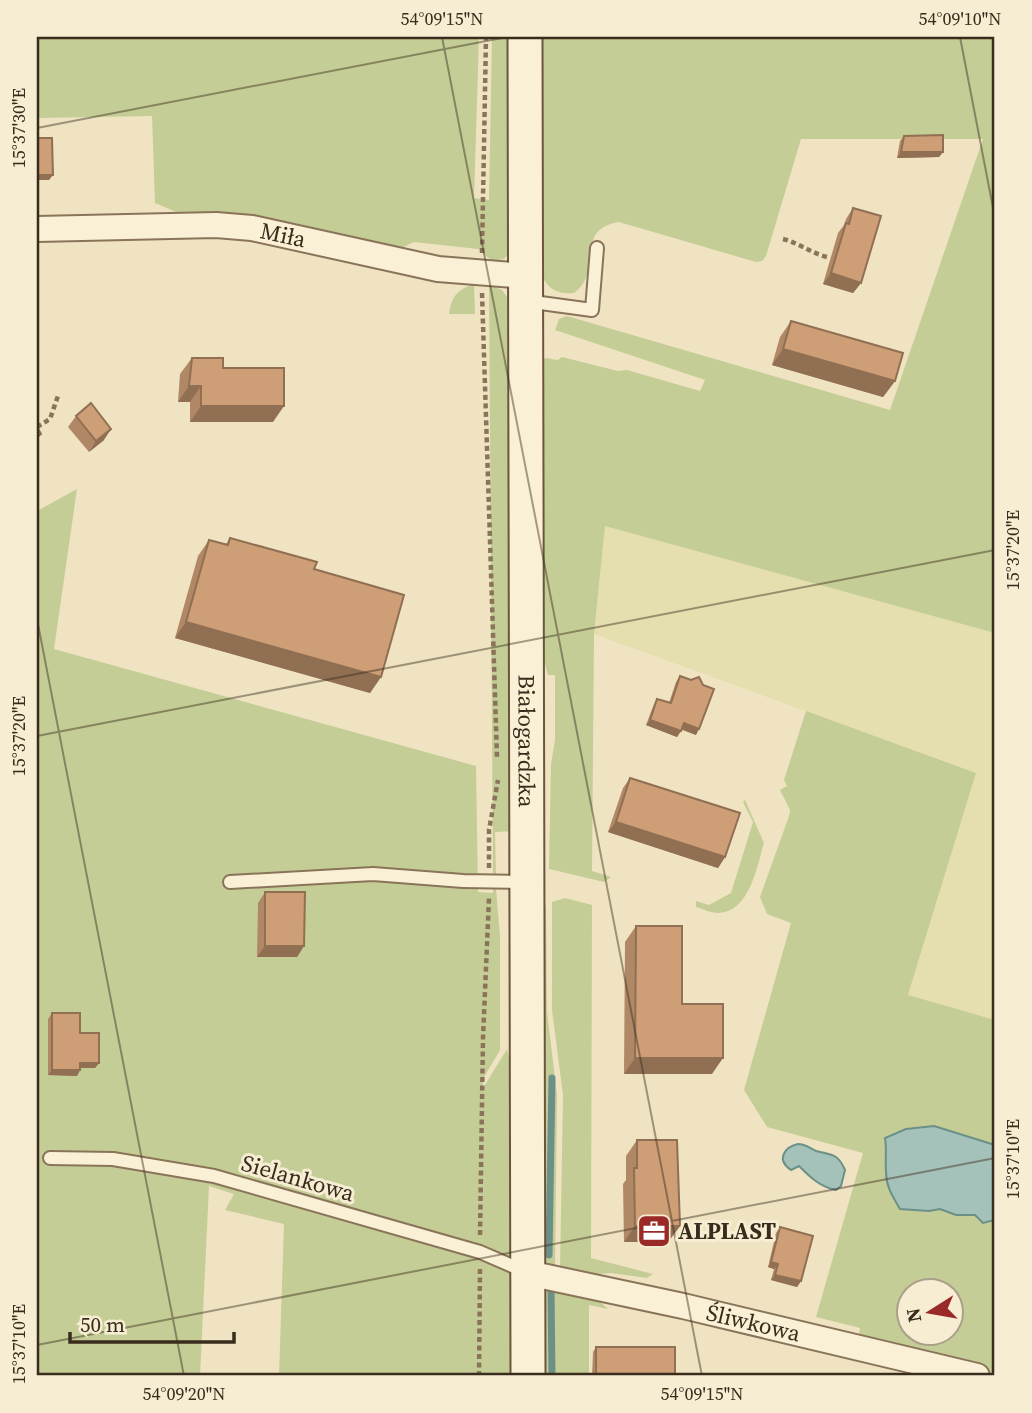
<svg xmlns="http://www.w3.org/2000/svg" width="1032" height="1413" font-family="'Source Serif 4',serif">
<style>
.farmland{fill:#e5deaf}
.green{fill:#c5cd96;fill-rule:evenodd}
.water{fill:#a5c2ba;stroke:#6b9088;stroke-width:2}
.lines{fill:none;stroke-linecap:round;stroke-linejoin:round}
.stream{stroke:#6b9088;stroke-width:7}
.service-casing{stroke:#897459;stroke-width:16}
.minor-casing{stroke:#897459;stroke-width:28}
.secondary-casing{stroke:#6b553c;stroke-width:37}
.path{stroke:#897459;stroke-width:4.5;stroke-dasharray:5 3.5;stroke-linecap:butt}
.service{stroke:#faf0d6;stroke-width:12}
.minor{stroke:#faf0d6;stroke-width:24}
.secondary{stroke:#faf0d6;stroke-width:33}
.wall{fill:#b18866}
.shaded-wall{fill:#906f53}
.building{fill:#ce9e77;stroke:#906f53;stroke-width:2}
.ticks{fill:none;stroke:#392c1d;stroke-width:2;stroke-opacity:0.45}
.labels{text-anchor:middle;stroke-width:6;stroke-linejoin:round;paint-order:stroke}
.street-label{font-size:23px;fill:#392c1d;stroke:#f6edd2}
.poi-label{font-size:23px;font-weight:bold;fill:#392c1d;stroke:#f6edd2;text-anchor:start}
.neatline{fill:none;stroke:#392c1d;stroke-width:2.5}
.ticks-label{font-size:18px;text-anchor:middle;fill:#392c1d}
</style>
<rect width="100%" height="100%" fill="#efe3c2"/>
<path class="farmland" d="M605,525l390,108v387l-87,-24 68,-223 -382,-139z"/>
<path class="green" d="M37,37h442l-5,161 15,2 3,-163h24l-5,214 -7,8 -12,2 -14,-12 -64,-7 -19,9 -207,-34 -33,-14 -3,-87 -115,2z
M536,37h459v596l-390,-107 -11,108 -2,237 19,6 -7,5 -55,-13 2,-105 4,-24v-65h-7l-11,-41 3,-273 6,-3 12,2 4,-3 56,14 9,-1 73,21 5,-11 -150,-50 4,-11 8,-3 323,94 93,-271h-182l-35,117 -4,5 -6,1 -137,-40c-46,7 -15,50 -45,71 -24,2 -30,-10 -37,-30z
M474,284l1,30h-26c2,-17 9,-25 25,-30z
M489,284l13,6 10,14 5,527 -22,1 1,42h-3z
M77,489l-23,160 422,117 2,126 15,1v-4h3l4,47v114l-17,29v9l24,-39 10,45 1,282h-239l5,-152 -59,-14 9,-16 -25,-8 -9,190h-163v-865z
M806,711l170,62 -68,222 87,25v353l-136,-38 1,-7 -44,-11 47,-164 -96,-26 -23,-37 47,-167 -24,-9 -7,-17 29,-81 1,-6 -10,-20 7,-4 -3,-6zM909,1290h42v42h-42z
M745,800l19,43c-7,23 -14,69 -46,70 -7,0 -15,-4 -22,-6v-6l13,4 22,-12 22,-71 -10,-20z
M565,898l27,7 -1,353 62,16 -6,4 -36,-5 -21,2 -30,-6 3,-174 -11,-85v-108z
M546,906l1,105 10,84 -2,173 -12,-9 -5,-339z
M555,1287l34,5 19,17 -19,-4v71h-50v-73l6,-10z"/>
<path class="water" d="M934,1126l61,19v75l-12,3 -8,-8h-19l-16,-6 -11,2 -29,-2c-7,-12 -14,-22 -14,-37 -1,-12 1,-22 -1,-34l21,-9z
M798,1144c8,0 11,4 18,7 15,4 22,2 29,19l-4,16 -5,4c-16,-3 -26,-13 -37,-24l-8,4c-15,-10 -7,-23 7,-26z"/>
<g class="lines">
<path class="stream" d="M549,1255l3,-177
M551,1290l1,86"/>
<g class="service-casing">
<path id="service" d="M526,301l66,9 5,-62
M230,882l143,-8 90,7 64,1
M50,1158l63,1 101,17 266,76 44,19"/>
</g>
<g class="minor-casing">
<g id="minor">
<path id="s1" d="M37,229l179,-4 36,3 186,41 88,7"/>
<path id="s2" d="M528,1273l155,33 294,70"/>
</g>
</g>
<g class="secondary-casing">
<g id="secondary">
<path id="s3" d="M525,37l3,1339"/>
</g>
</g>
<path class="path" d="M783,239c16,4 28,14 44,18
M482,253l4,-216
M482,293l15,464
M37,427l13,-8 8,-23
M489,868v-38l9,-50
M480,1235l3,-197 6,-140
M479,1376l1,-107"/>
<use href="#service" class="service"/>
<use href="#minor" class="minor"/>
<use href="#secondary" class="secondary"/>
</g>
<path class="wall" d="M904,136l39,16 -4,5 -42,1 3,-17z
M853,208l8,75 -8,10 -30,-9 15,-51 6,-8 2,-6z
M791,321l104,60 -12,16 -111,-32 8,-28z
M192,358l31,10 50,54h-83v-20h-12l2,-28z
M76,416l28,24 -15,12 -21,-25z
M230,538l84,31 67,108 -11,16 -195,-55 23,-82 11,-16 17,4z
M680,676l16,59 -14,-6 -5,8 -31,-12 8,-21 3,-5 12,4 7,-21z
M630,778l95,79 -7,11 -110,-36 15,-44z
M265,892l39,54 -7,11h-40l1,-54z
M636,926l46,78 30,70h-88l1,-132z
M52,1013l28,20 19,30 -4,5h-15v2l-3,6 -29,-1v-56z
M637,1140l43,86 -12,16h-44l-1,-58 3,-4v-24z
M780,1227l21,54 -4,6 -26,-7 3,-11 -6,-2 8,-34z
M596,1347l79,29h-83l1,-24z"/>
<path class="shaded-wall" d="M901,152h42l-4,5 -42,1z
M37,175h16l-4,5h-12z
M831,273l30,10 -8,10 -30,-9z
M783,349l112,32 -12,16 -111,-32z
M189,386h12l-11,16h-12z
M201,406h83l-11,16h-83z
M111,429l-7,11 -15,12 7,-11z
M186,622l195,55 -11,16 -195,-55z
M650,720l31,11 -4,6 -31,-12z
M684,723l15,6 -3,6 -16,-6z
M616,822l109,35 -7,11 -110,-36z
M265,946h39l-7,11h-40z
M635,1058h88l-11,16h-88z
M80,1063h19l-4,5h-18z
M52,1070h28l-3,6 -29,-1z
M635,1226h45l-12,16h-44z
M771,1262l7,2 -4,5 -6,-2z
M775,1275l26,6 -4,6 -26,-7z"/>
<path class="building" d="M37,129l1,9h14l1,37h-16z
M943,135v17h-42l3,-16z
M853,208l28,8 -20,67 -30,-10 15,-50 3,1z
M791,321l112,32 -8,28 -112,-32z
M192,358h31v10h61v38h-83v-20h-12z
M91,403l20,26 -15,12 -20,-25z
M37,427l4,7 -4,3z
M230,538l87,24 -3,7 90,26 -23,82 -195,-55 23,-82 19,5z
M680,676l11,4 8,-3 4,8 11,4 -15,40 -15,-6 -3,8 -31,-11 7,-21 14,4z
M630,778l110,35 -15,44 -109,-35z
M265,892h40l-1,54h-39z
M636,926h46v78h41v54h-88z
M52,1013h28v20h19v30h-19v7h-28z
M637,1140h40l3,86h-45l-1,-58h3z
M780,1227l33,9 -12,45 -26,-6 3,-11 -7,-2z
M596,1347h79v29h-79z"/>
<path class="ticks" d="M442,37l260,1339M960,37l35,181M37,128l470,-91M37,619l147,757M37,736l958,-186M37,1345l958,-187"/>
<defs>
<g id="office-square" transform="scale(1.75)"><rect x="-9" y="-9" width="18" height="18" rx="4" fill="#9a2a27" stroke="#f6edd2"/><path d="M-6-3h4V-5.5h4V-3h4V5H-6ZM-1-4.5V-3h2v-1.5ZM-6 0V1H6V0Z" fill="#fff"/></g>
</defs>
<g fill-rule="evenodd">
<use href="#office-square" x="654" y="1231"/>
</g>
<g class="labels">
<g class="street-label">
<text dy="8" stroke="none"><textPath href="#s1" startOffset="247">Miła</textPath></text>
<text dy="8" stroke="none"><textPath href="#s3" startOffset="704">Białogardzka</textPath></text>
<text transform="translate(298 1178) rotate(16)" y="8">Sielankowa</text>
<text dy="8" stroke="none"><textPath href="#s2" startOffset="231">Śliwkowa</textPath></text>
</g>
<g class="poi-label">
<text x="678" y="1239">ALPLAST</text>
</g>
</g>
<rect width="1032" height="1413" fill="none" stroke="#f6edd2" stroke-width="77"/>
<g transform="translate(930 1312) rotate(259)"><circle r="33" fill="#f6edd2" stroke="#aaa08a" stroke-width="2"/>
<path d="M0-5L12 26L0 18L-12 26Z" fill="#9a2a27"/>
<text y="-10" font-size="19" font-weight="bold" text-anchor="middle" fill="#392c1d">N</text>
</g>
<path d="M70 1332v10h164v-10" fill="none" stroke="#392c1d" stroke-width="3.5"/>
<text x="80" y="1332" font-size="21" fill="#392c1d" stroke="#f6edd2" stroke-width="5" paint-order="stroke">50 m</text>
<rect x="38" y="38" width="955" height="1336" class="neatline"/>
<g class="ticks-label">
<text x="442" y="25">54°09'15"N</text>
<text x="960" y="25">54°09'10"N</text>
<text transform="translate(19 128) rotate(-90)" y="6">15°37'30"E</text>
<text transform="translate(1013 550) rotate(-90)" y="6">15°37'20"E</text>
<text transform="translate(19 736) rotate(-90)" y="6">15°37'20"E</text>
<text transform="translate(1013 1159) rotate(-90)" y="6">15°37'10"E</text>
<text transform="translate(19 1344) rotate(-90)" y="6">15°37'10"E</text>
<text x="184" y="1400">54°09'20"N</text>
<text x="702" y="1400">54°09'15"N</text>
</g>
</svg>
